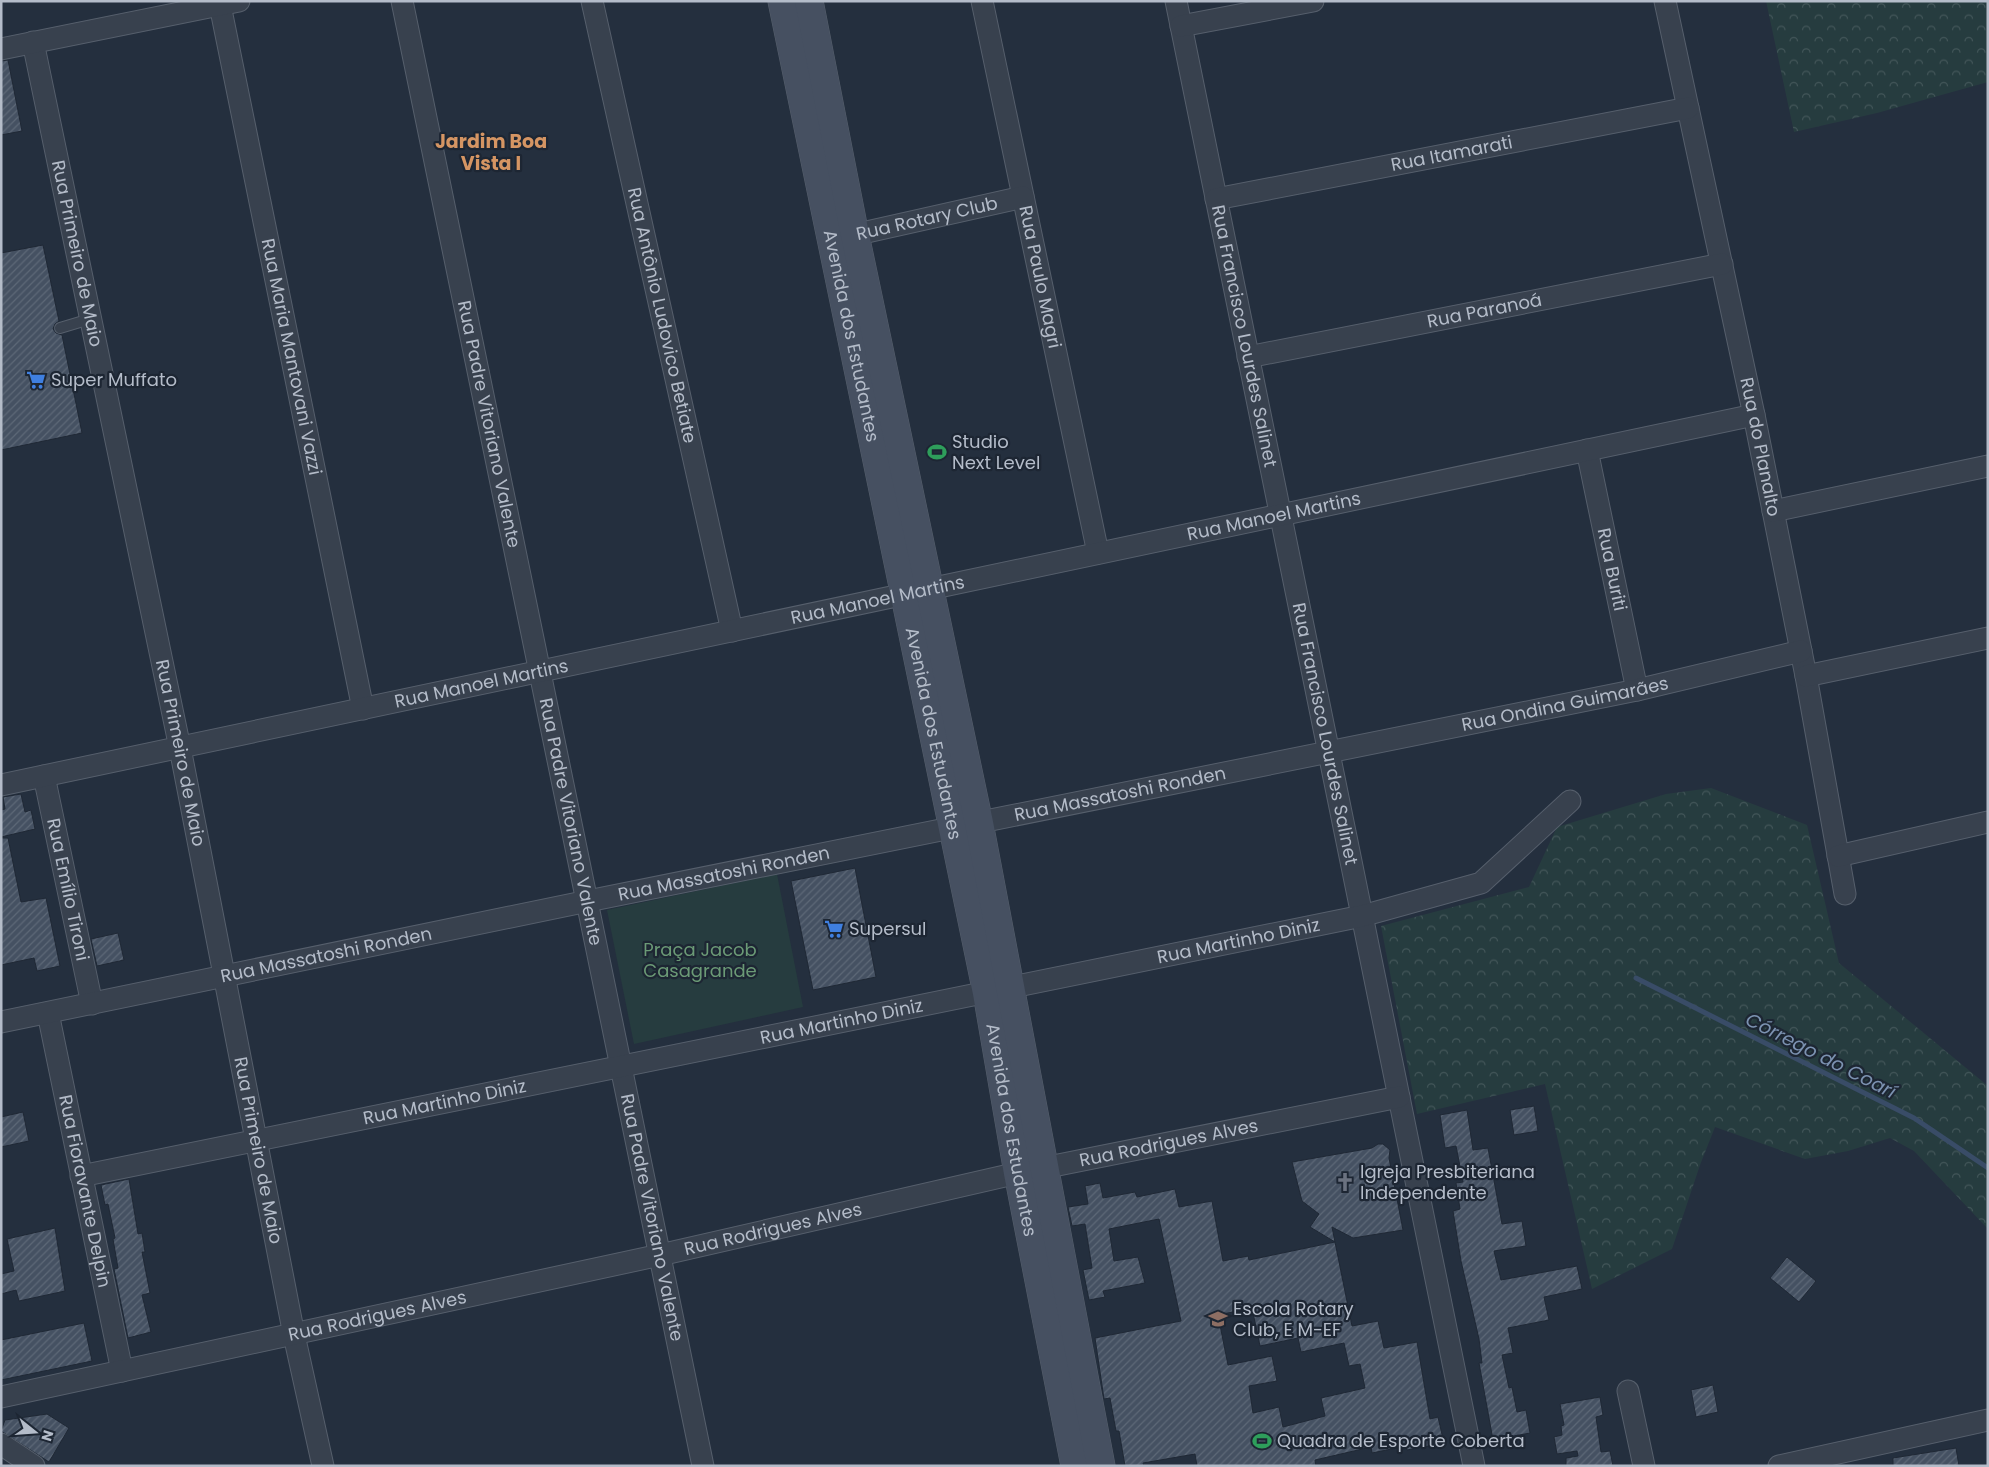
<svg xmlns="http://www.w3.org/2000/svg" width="1989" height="1467" font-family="Poppins,sans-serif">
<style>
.green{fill:#263c3f}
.forest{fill:url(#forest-crowns)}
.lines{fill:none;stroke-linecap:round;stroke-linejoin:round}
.stream{stroke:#394c67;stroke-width:5}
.building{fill:url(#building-hatch);stroke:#1f2835;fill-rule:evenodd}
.lane-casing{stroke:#565f6c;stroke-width:12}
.street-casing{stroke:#565f6c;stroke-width:23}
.secondary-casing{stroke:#565f6c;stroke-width:29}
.lane{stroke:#38414e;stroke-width:10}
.street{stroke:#38414e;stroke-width:21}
.secondary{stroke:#465061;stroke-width:28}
.labels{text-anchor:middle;stroke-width:4.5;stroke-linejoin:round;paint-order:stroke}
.street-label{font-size:18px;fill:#b4bcc9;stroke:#1d2633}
.poi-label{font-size:18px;fill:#b4bcc9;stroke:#1d2633;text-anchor:start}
.park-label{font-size:18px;fill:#6b9a76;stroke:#1d2633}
.neighbourhood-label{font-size:19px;font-weight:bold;fill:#d59563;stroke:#1d2633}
.water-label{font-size:19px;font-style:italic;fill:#7c92b1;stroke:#1d2633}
</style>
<defs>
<pattern id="forest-crowns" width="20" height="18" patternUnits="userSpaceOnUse" patternTransform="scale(1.25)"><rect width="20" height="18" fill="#263c3f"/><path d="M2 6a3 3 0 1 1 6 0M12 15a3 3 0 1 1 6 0" fill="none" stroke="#435659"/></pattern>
<pattern id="building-hatch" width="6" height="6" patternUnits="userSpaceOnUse" patternTransform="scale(1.25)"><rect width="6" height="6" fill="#455162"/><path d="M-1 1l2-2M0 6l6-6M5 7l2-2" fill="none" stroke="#5d6877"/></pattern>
</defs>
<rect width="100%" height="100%" fill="#242f3e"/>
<path class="green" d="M777,874l26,133 -169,37 -27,-134z"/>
<path class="forest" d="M1766,1h222v81l-111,31 -83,19z
M1711,788l96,37 32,138 149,123v143l-74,-78 -24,-13 -42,13 -43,8 -90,-32 -15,38 -28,84 -80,40 -47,-205 -128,30 -36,-188 148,-39 28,-60 109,-33z"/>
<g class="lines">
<path class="stream" d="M1636,978l278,140 74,50"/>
</g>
<path class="building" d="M8,60l14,71 -21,4v-74z
M43,245l16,76 -4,3 -2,5 3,4 6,2 20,98 -81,17v-197z
M21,794l4,18 6,-2 4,19 -34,8v-27l4,-1 -2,-12z
M1,838h7l13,64 25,-4 14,68 -23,5 -3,-13 -33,7z
M855,868l21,109 -63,13 -22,-109z
M118,933l6,27 -27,6 -6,-27z
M1534,1106l4,25 -24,4 -4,-25z
M1467,1110l6,40 15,-2 14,76 20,-3 4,25 -32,5 7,29 76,-14 5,23 -38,8 5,23 -41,8 5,25 -11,2 7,33 3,-1 5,25 9,-2 4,23 -37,7 -14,-77h3l-3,-24 -18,-78 -8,-50 7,-2 -4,-26 7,-1 -7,-36 -11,2 -5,-33z
M23,1112l6,29 -28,6v-30z
M1378,1144h5l7,6 -1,8 14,72 -50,8 -21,-11 3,15 -25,-15 9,-13 -17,-13 -10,-39 80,-14z
M129,1179l9,55 4,-1 3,19h-3l8,41 -8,2 9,37 -23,6 -14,-69 4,-1 -5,-29 2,-1 -7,-34 -3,1 -4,-20z
M1100,1183l3,15 32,-6 2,5 38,-8 4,18 33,-6 11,60 25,-5 1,4 86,-18 17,84 26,-5 6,27 33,-6 13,77 8,-2 6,26 -37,7 -1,-4 -34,7 -1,-6 -56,13 1,6h-119l-2,-12 -52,9 1,3h-19l-6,-35h-3l-6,-33 -6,1 -9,-61 86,-17 -22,-102 -50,10 5,32 24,-4 7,26 -42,8 2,6 -16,3 -6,-30 9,-2 -7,-44 -13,2 -4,-19 20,-3 -3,-18zM1252,1308l8,38 38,-8 3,14 43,-9 5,23 11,-2 5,24 -44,10 4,18 -42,11 -4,-20 -26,6 -4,-27 28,-5 -5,-25 -44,9 -10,-50z
M55,1228l10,63 -46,10 -3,-11 -15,4v-20l13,-3 -7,-32z
M1787,1257l29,24 -17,21 -29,-24z
M84,1323l8,38 -91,19v-40z
M1713,1385l5,27 -22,5 -5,-27z
M1600,1397l3,18 -7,2 5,35 9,-1 3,15h-47v-8l12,-2 -1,-5 -20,3 -3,-17 8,-2 -1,-9 3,-1 -4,-21z
M47,1414l22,14 -20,34 -48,-31 4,-11z
M1956,1448l3,18h-66v-8z"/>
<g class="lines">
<g class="lane-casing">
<path id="lane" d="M60,328l30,-9"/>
</g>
<g class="street-casing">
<g id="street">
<path id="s1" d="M402,1l301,1465"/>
<path id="s2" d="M592,1l140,630"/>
<path id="s3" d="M982,1l116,552"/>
<path id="s4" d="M1176,1l298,1465"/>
<path id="s5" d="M1665,1l89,414 52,261 39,218"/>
<path id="s6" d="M220,5l143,704"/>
<path d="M1181,26l132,-25"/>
<path id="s7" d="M33,42l147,706 114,587 29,131"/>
<path d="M1,49l238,-48"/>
<path id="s8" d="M1216,199l472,-91"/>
<path id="s9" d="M840,238l183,-41"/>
<path id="s10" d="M1248,357l474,-93"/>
<path id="s11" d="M1587,450l50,240"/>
<path d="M1773,511l215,-45"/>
<path d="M1806,676l182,-38"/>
<path id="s12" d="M44,776l48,228"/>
<path id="s13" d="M1,785l1753,-370"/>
<path d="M1838,856l150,-34"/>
<path id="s14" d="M48,1013l74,358"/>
<path id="s15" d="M1,1022l587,-121 1049,-211 164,-39"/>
<path id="s16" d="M81,1176l1281,-260 119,-33 89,-82"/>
<path d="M1628,1391l16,75"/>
<path id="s17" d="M1,1397l659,-142 358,-82 381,-76"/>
<path d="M1,1444l33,22"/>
<path d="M1779,1466l209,-46"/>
</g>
</g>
<g class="secondary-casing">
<g id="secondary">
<path id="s18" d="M782,1l205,992 31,180 57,293"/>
<path d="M809,1l46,234 124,588 122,643"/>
</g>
</g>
<use href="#lane" class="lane"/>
<use href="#street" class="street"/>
<use href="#secondary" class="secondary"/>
</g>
<defs>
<g id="supermarket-bare" transform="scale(1.5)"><path d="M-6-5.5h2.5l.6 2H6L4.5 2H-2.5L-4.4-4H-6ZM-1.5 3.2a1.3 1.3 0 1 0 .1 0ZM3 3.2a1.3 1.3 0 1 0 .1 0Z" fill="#3f7fe0" stroke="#1d2633" stroke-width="2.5" paint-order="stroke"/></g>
<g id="stadium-bare" transform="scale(1.5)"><path d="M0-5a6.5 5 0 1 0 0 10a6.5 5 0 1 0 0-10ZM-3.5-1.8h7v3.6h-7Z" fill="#2e9e5b" stroke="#1d2633" stroke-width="2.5" paint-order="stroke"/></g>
<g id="church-bare" transform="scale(1.5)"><path d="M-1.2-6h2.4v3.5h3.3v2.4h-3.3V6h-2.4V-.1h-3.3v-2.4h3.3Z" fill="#6b7280" stroke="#1d2633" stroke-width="2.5" paint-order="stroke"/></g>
<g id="school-bare" transform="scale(1.5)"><path d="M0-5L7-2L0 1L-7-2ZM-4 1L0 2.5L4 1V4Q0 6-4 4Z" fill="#8d6e63" stroke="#1d2633" stroke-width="2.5" paint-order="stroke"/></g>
</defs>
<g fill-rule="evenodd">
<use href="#supermarket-bare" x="36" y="380"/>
<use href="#stadium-bare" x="937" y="452"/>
<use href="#supermarket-bare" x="834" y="929"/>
<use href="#church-bare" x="1345" y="1182"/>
<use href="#school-bare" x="1218" y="1319"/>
<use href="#stadium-bare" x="1262" y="1441"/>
</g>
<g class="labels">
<g class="street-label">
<text dy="6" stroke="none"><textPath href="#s8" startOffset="240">Rua Itamarati</textPath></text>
<text dy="6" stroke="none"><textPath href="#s9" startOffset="89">Rua Rotary Club</textPath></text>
<text dy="6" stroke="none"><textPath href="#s7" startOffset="216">Rua Primeiro de Maio</textPath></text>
<text dy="6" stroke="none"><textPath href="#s3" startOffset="282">Rua Paulo Magri</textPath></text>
<text dy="6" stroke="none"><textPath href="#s10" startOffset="241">Rua Paranoá</textPath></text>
<text dy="6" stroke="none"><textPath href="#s2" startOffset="322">Rua Antônio Ludovico Betiate</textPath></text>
<text dy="6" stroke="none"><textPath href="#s18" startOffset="342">Avenida dos Estudantes</textPath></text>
<text dy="6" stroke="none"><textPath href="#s4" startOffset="342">Rua Francisco Lourdes Salinet</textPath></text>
<text dy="6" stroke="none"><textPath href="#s6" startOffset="359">Rua Maria Mantovani Vazzi</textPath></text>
<text dy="6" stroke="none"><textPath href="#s1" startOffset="432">Rua Padre Vitoriano Valente</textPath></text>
<text dy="6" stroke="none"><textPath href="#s5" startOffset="456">Rua do Planalto</textPath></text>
<text dy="6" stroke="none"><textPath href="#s13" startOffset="1301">Rua Manoel Martins</textPath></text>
<text dy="6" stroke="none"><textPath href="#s11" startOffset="122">Rua Buriti</textPath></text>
<text dy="6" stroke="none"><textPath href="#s13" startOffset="896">Rua Manoel Martins</textPath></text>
<text dy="6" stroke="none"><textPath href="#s13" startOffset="491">Rua Manoel Martins</textPath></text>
<text dy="6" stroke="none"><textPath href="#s15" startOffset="1596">Rua Ondina Guimarães</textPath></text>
<text dy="6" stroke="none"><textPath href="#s18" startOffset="748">Avenida dos Estudantes</textPath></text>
<text dy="6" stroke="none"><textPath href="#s4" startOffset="748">Rua Francisco Lourdes Salinet</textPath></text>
<text dy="6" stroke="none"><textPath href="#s7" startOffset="726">Rua Primeiro de Maio</textPath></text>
<text dy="6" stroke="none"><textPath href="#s15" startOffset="1142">Rua Massatoshi Ronden</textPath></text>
<text dy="6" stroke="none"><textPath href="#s1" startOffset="838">Rua Padre Vitoriano Valente</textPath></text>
<text dy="6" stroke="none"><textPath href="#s15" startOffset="738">Rua Massatoshi Ronden</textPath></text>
<text dy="6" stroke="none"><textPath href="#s12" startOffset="116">Rua Emílio Tironi</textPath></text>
<text dy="6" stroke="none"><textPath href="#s16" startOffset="1181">Rua Martinho Diniz</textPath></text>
<text dy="6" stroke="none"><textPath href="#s15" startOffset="332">Rua Massatoshi Ronden</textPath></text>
<text dy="6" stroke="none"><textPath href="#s16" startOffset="776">Rua Martinho Diniz</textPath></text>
<text dy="6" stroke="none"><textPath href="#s16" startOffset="371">Rua Martinho Diniz</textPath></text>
<text dy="6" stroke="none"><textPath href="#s18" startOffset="1152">Avenida dos Estudantes</textPath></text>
<text dy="6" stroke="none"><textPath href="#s17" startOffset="1195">Rua Rodrigues Alves</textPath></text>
<text dy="6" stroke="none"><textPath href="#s7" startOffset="1131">Rua Primeiro de Maio</textPath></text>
<text dy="6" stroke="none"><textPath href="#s14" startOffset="182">Rua Fioravante Delpin</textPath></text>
<text dy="6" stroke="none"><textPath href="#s1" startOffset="1242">Rua Padre Vitoriano Valente</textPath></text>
<text dy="6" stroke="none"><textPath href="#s17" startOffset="790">Rua Rodrigues Alves</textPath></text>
<text dy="6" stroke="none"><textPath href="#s17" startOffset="385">Rua Rodrigues Alves</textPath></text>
</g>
<g class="poi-label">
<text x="51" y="386">Super Muffato</text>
<text x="952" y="448">Studio<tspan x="952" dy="21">Next Level</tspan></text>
<text x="849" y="935">Supersul</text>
<text x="1360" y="1178">Igreja Presbiteriana<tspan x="1360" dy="21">Independente</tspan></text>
<text x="1233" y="1315">Escola Rotary<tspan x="1233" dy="21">Club, E M-EF</tspan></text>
<text x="1277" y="1447">Quadra de Esporte Coberta</text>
</g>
<g class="park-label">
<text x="700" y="956">Praça Jacob<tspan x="700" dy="21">Casagrande</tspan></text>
</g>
<g class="neighbourhood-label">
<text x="491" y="148">Jardim Boa<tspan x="491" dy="22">Vista I</tspan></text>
</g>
<g class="water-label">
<text transform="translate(1821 1055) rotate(27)" y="7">Córrego do Coarí</text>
</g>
</g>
<rect width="1989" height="1467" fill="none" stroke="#b4bcc9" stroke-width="5"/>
<g transform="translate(35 1432) rotate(107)" stroke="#1d2633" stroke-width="4" paint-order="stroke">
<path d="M0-4L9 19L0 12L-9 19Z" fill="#b4bcc9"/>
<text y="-8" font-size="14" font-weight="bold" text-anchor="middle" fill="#b4bcc9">N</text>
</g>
</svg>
